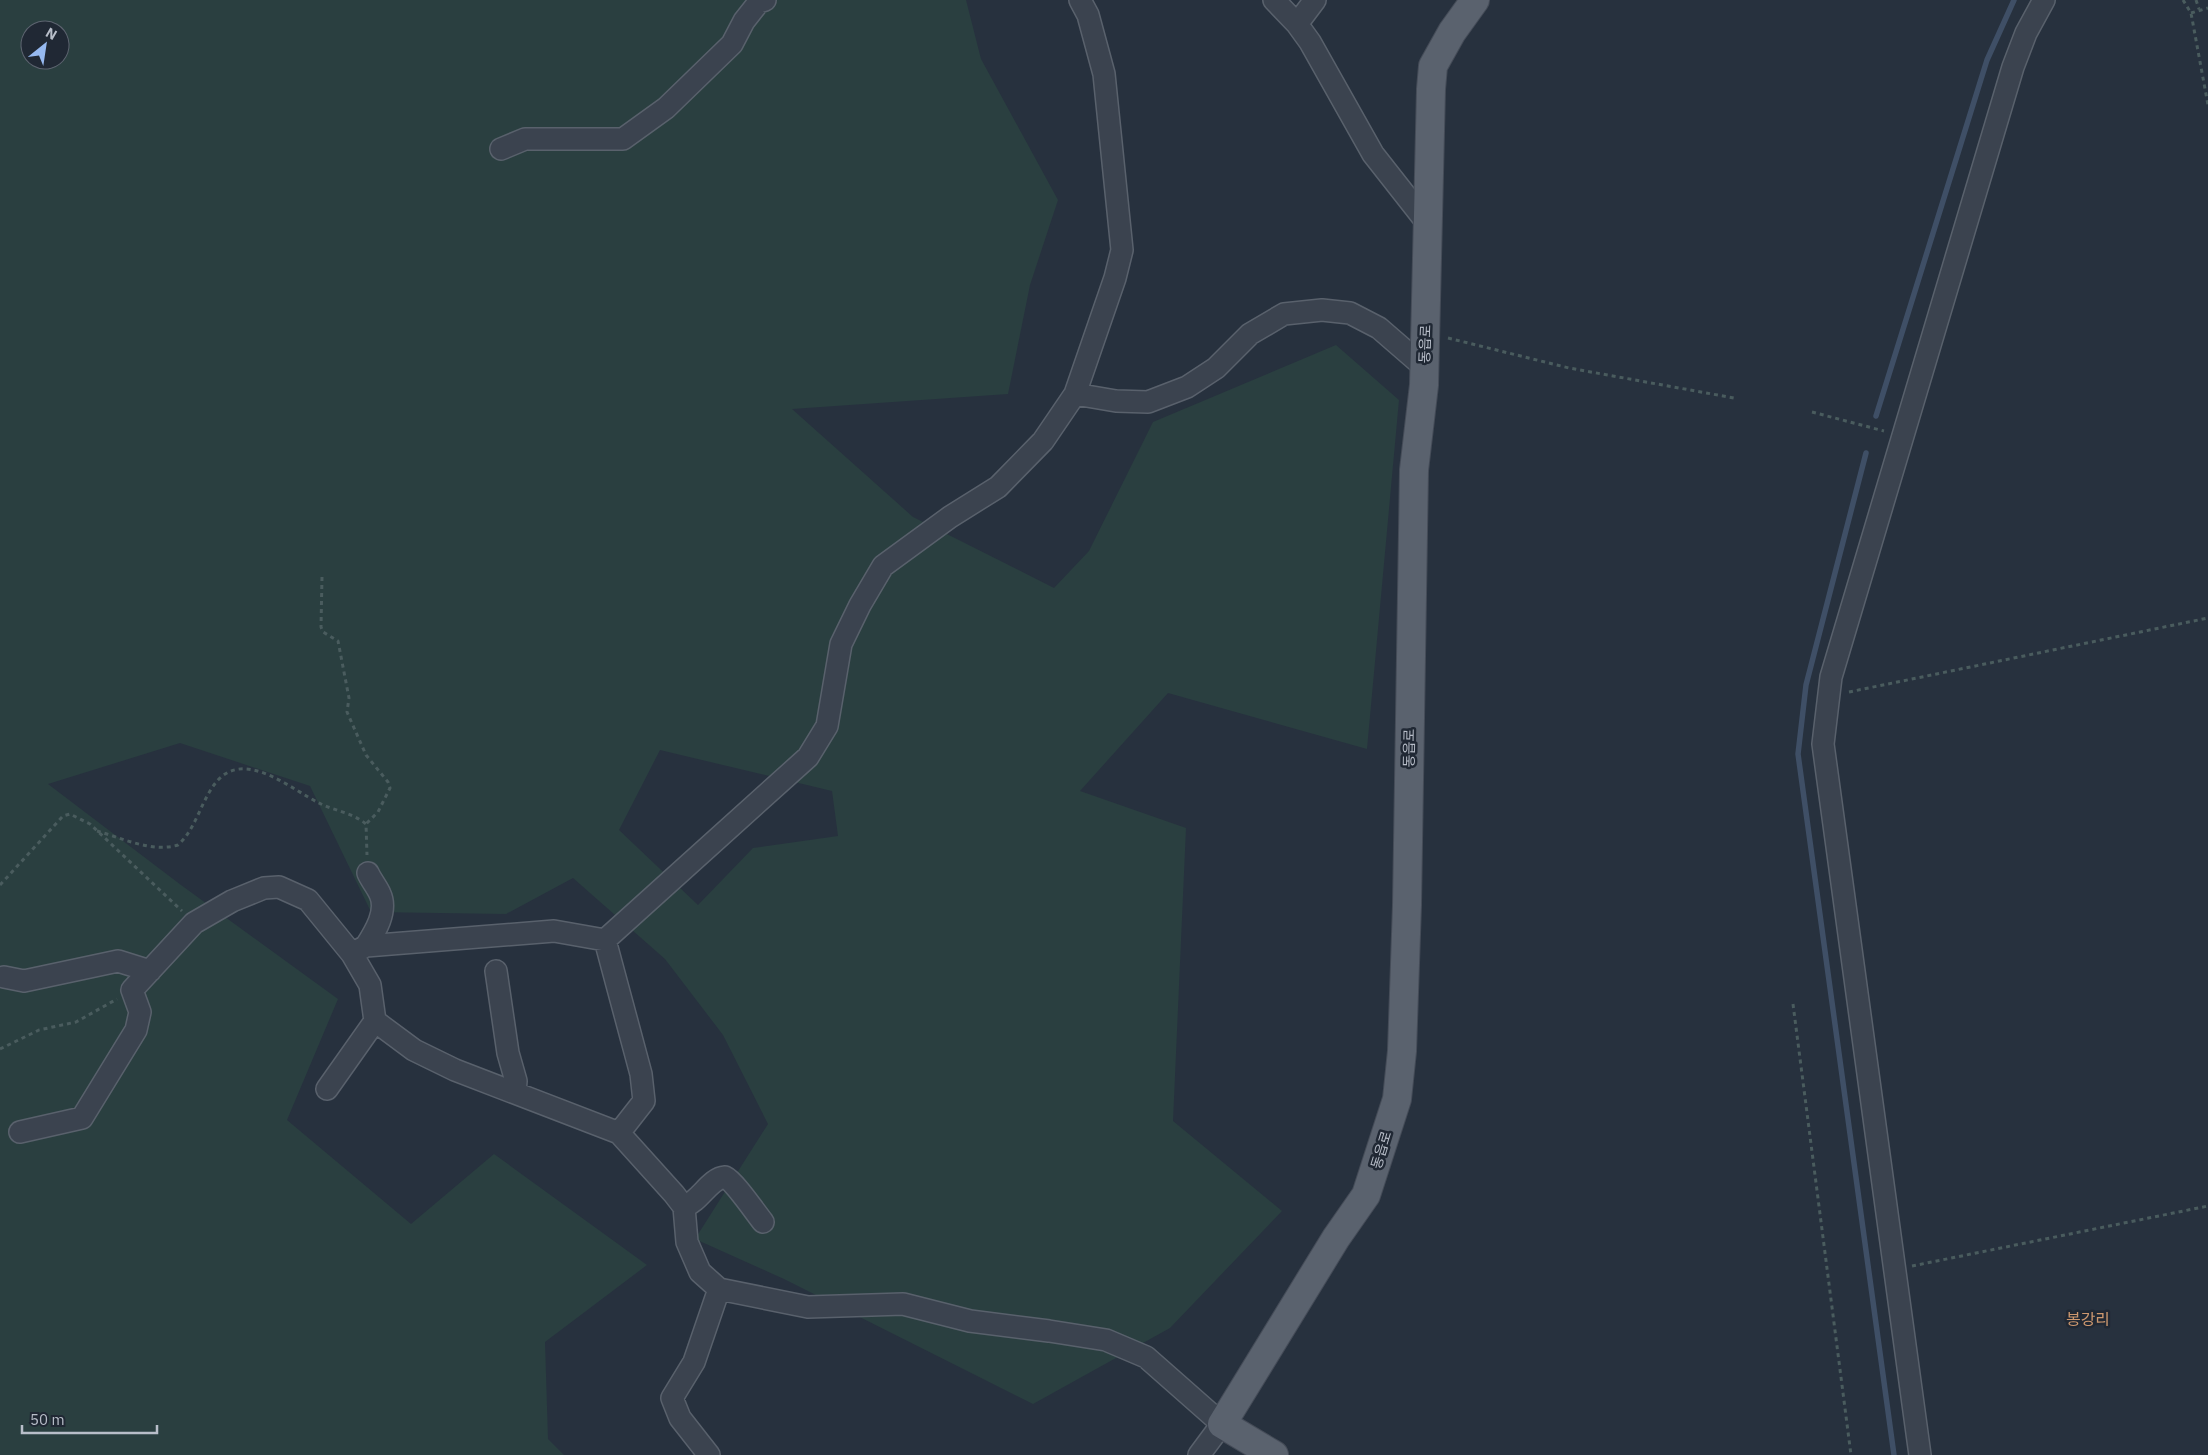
<svg xmlns="http://www.w3.org/2000/svg" width="2208" height="1455" font-family="'IBM Plex Sans','Noto Sans KR',sans-serif">
<style>
.green{fill:#2a3f40;fill-rule:evenodd}
.lines{fill:none;stroke-linecap:round;stroke-linejoin:round}
.stream{stroke:#3f4f66;stroke-width:5.5}
.minor-casing{stroke:#59616c;stroke-width:24}
.major-casing{stroke:#454c58;stroke-width:30}
.path{stroke:#4a5c5e;stroke-width:3;stroke-dasharray:4 4;stroke-linecap:butt}
.minor{stroke:#3b434f;stroke-width:21}
.major{stroke:#5a626e;stroke-width:28}
.labels{text-anchor:middle;stroke-width:5;stroke-linejoin:round;paint-order:stroke}
.street-label{font-size:14px;fill:#b8bec9;stroke:#202834}
.quarter-label{font-size:16px;fill:#cd986f;stroke:#202834}
</style>
<rect width="100%" height="100%" fill="#27313e"/>
<path class="green" d="M0,0h966l15,59 77,141 -28,85 -22,109 -216,15 121,108 141,71 35,-37 64,-129 183,-77 63,55 -32,349 -199,-56 -88,98 106,37 -13,293 109,90 -112,117 -137,76 -249,-125 -89,-40 73,-115 -45,-89 -58,-76 -92,-81 -67,36 -135,-2 -61,-126 -130,-43 -132,41 133,101 157,114 -51,121 124,104 83,-70 153,111 -102,77 3,97 16,16h-564zM30,30h30v30h-30zM660,750l172,41 6,45 -85,12 -55,57 -79,-75z"/>
<g class="lines">
<path class="stream" d="M1876,416l111,-356 27,-60
M1866,453l-60,232 -8,69 96,701"/>
<g class="minor-casing">
<path id="minor" d="M1274,0l23,24 13,18 63,112 55,70
M1297,24l18,-24
M501,149l24,-10h98l43,-31 66,-64 12,-23 15,-19 6,-2
M1075,394l41,7 32,1 39,-15 29,-19 34,-34 34,-20 38,-4 28,3 29,15 45,39
M605,940l203,-183 19,-31 14,-82 19,-39 23,-39 67,-49 48,-30 45,-46 32,-47 40,-116 7,-28 -18,-176 -16,-59 -8,-15
M605,940l36,134 3,27 -25,32
M366,946c9,-14 22,-35 14,-52 -3,-7 -9,-14 -12,-21
M352,954l14,-8 188,-15 51,9
M496,971l12,82 8,28 -1,12
M4,977l20,4 94,-20 32,10
M375,1021l39,29 41,20 164,63 55,61 10,13 3,35 13,30 19,17 89,18 95,-3 67,17 79,10 57,9 40,17 76,67 -23,31
M20,1132l62,-14 54,-88 4,-18 -8,-22 62,-67 38,-22 32,-13 15,-1 29,13 44,54 18,31 5,36 -48,68
M684,1207c16,-6 26,-29 41,-30 9,4 30,35 38,45
M709,1455l-29,-37 -8,-20 22,-36 25,-73
M1920,1455l-97,-711 8,-67 182,-610 13,-34 18,-33"/>
</g>
<g class="major-casing">
<path id="major" d="M1274,1455l-52,-31 114,-186 30,-43 31,-96 5,-48 5,-146 7,-435 10,-85 7,-296 2,-23 19,-34 23,-32"/>
</g>
<path class="path" d="M2183,0l8,13 17,92
M2196,0l3,9
M2191,13l17,-5
M1448,338l121,30 165,30
M1812,412l72,19
M322,577l-1,50 2,5 15,9 11,57 -2,14 19,43 22,27 2,6 -12,24 -12,12
M1849,692l359,-74
M97,831c25,7 55,22 81,14 19,-17 23,-46 40,-65 29,-31 75,11 103,24 15,7 32,9 45,20l1,31
M0,885l63,-69 7,-2 20,10 92,87
M1793,1004l58,451
M0,1049l39,-19 37,-8 41,-23
M1912,1266l296,-60"/>
<use href="#minor" class="minor"/>
<use href="#major" class="major"/>
</g>
<g class="labels">
<g class="street-label">
<text transform="translate(1425 344) rotate(-88)" y="5">동읍로</text>
<text transform="translate(1409 748) rotate(-89)" y="5">동읍로</text>
<text transform="translate(1381 1150) rotate(-73)" y="5">동읍로</text>
</g>
<g class="quarter-label">
<text x="2088" y="1325">봉강리</text>
</g>
</g>
<g transform="translate(45 45) rotate(30)"><circle r="24" fill="#202834" stroke="#5d6470"/>
<path d="M0-4L9 19L0 12L-9 19Z" fill="#96b9f0"/>
<text y="-8" font-size="14" font-weight="bold" text-anchor="middle" fill="#b8bec9">N</text>
</g>
<path d="M22 1425v8h135v-8" fill="none" stroke="#b8bec9" stroke-width="2.5"/>
<text x="30" y="1425" font-size="15" fill="#b8bec9" stroke="#202834" stroke-width="4" paint-order="stroke">50 m</text>
</svg>
